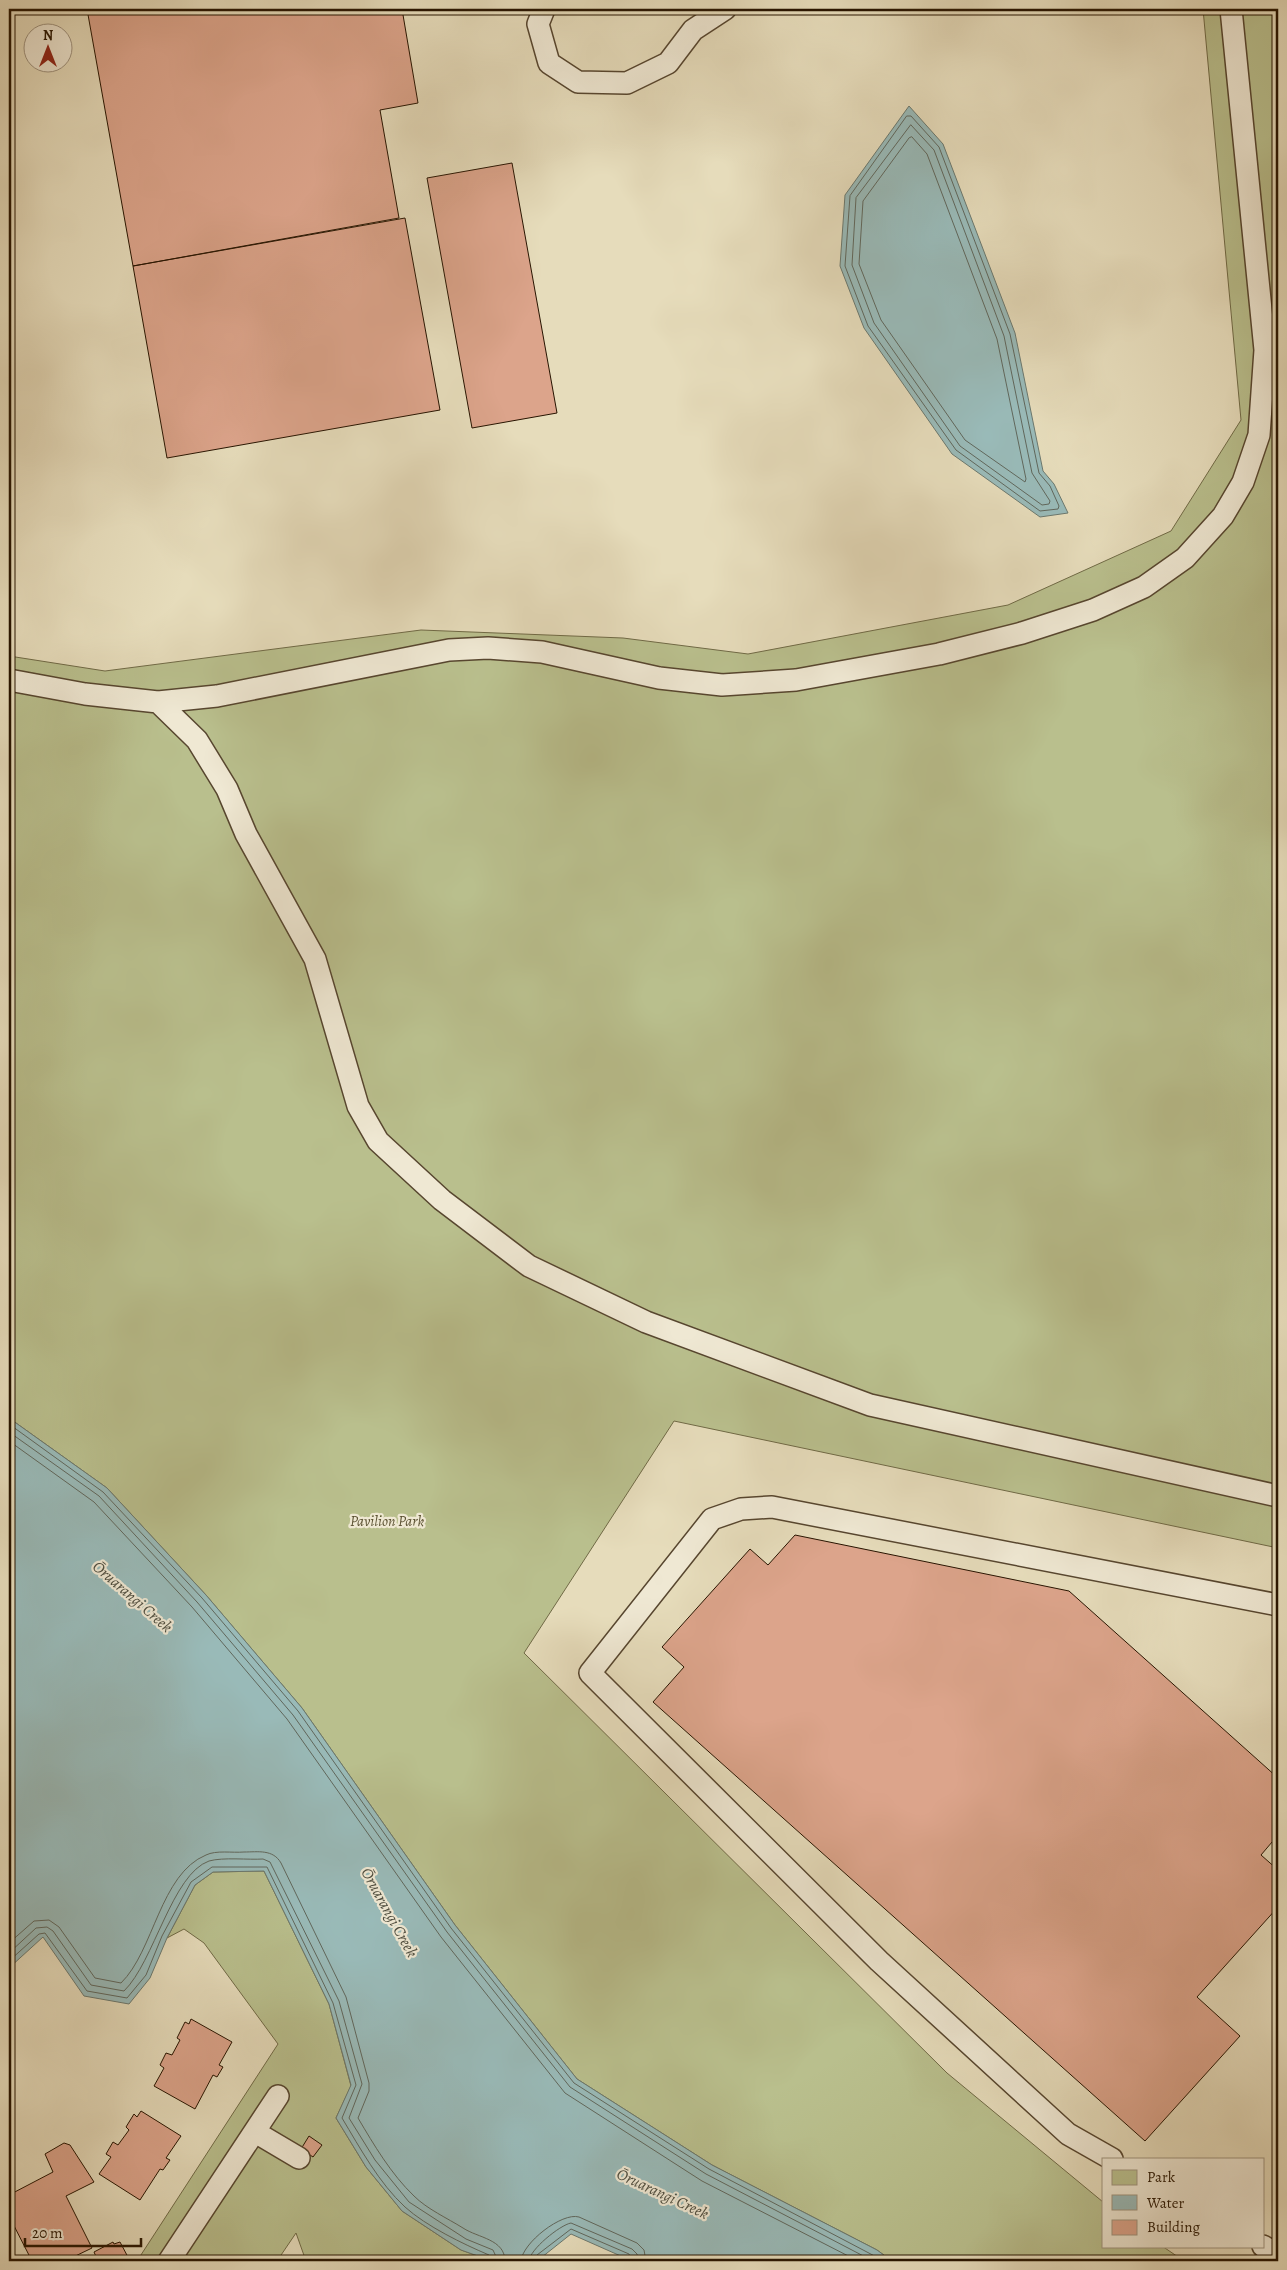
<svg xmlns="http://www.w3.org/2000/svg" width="1287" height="2270" font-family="Alegreya,serif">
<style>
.green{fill:#b9bf8d;stroke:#706a46}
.water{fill:#99bab8;stroke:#6b786e}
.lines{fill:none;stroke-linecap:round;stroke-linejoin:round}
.shore{stroke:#60675c;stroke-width:1}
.building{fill:#dca48b;stroke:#271400}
.lane-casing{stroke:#57462f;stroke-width:24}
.lane{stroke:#efe8d3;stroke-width:21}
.labels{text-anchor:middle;stroke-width:4.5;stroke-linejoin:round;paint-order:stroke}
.park-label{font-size:15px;font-style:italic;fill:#5a5031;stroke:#efe8d3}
.water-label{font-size:16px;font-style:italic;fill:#4f4e40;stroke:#efe8d3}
</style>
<rect width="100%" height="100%" fill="#e6dcbb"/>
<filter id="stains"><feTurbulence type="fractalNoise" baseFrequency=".004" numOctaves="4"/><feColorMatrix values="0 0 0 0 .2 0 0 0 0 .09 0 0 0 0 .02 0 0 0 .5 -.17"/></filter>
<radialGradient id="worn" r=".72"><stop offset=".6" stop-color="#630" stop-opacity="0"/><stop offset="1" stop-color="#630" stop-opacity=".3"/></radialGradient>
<path class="green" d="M1203,9h75v1539l-604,-127 -150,232 423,420 156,129v44h59l22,15h-292l-15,-11 -165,-85 -135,-86 -122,-154 -153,-217 -96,-113 -99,-107 -98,-70v-762l96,15 316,-41 202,8 125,16 260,-49 163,-74 70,-111z
M264,1871l65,133 22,82 -15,32 30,49 36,44 59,39 31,11h-186l-10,-28 -19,28h-140l141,-217 -74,-101 -20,-14 -17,9 28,-53 18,-13z"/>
<path class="water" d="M909,106l34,38 72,189 28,138 11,13 14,29 -28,4 -88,-63 -88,-126 -24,-62 5,-71z
M9,1418l98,70 99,107 96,113 153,217 122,154 135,86 165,85 15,11h-260l-61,-27 -34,27h-45l-31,-11 -59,-39 -36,-44 -30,-49 15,-33 -22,-81 -65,-133 -51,1 -18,13 -28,53 -17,40 -21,26 -45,-8 -41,-59 -34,31z"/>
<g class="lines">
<path class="shore" d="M907,116h4l28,31 71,187 29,139 11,13 9,20 -1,3 -18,2 -84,-61 -88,-124 -23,-60 5,-70z
M911,125l23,25 70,186 28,137 18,28 -1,3 -7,1 -82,-59 -86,-123 -22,-58 4,-67z
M912,137l15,17 70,185 29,140 -1,3 -60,-42 -84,-120 -22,-56 4,-63 46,-63z
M9,1424l94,68 99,106 96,113 153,217 123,155 135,86 175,92
M9,1432l90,64 98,106 96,113 154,217 123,155 136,87 167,87
M9,1441l85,61 98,105 95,112 154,218 124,156 137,88 156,80
M9,1943l25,-22 15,-1 10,7 36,51 26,5c33,-32 39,-109 85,-128 10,-5 26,-2 38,-3 14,0 29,-3 37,11l65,134 23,86v8l-11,27c16,27 33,56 56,78 13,13 33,22 49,32 15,10 42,11 42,33
M9,1953l27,-25 11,-1 6,4 38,54 33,6c30,-29 48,-117 85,-130 14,-4 40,-1 54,-2l7,3 69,139 23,83 -13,34 26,42 34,42 57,37 27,11 5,11
M9,1961l30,-27 6,-1 42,58 40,7 19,-23 16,-39 29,-54 21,-15h55l66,136 23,82 -14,33c18,30 37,65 63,89 21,19 58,37 84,48l3,6
M521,2261c1,-18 41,-49 58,-44l58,26 7,7 2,11
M529,2261c0,-11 31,-36 42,-38l61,26 5,5 2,7
M535,2261l2,-6 34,-26 58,25 3,7"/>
</g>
<path class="building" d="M87,9h315l16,94 -38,7 19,108 -266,48z
M512,163l45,250 -85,15 -45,-250z
M405,218l35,192 -273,48 -34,-192z
M795,1535l274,56 209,187v57l-17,20 17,15v37l-81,90 43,39 -95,105 -492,-439 31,-35 -22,-20 88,-98 18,16z
M191,2019l41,23 -13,23 4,2 -6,10 -4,-2 -18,34 -41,-23 10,-18 -4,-3 6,-12 6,2 8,-15 -3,-2 8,-16 4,2z
M141,2111l40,25 -15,22 4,2 -7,10 -3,-1 -20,31 -41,-26 12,-17 -5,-3 7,-12 5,3 11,-15 -3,-3 8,-13 3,3z
M309,2136l13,9 -9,12 -12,-8z
M64,2143l6,2 24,37 -28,14 26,52 -27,13h-33l-23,-45v-21l44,-23 -8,-18z
M113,2242l1,2 6,-2 9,17 -31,2 -4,-9z"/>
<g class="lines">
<g class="lane-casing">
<path id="lane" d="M544,9l-6,15 11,39 29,19 49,1 41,-20 25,-33 32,-21
M9,680l76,14 73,8 59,-6 232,-46 39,-2 54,4 117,26 63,7 74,-5 143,-26 83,-21 71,-23 51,-23 41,-29 38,-42 20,-34 16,-47 6,-85 -34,-341
M158,702l39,38 30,49 19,45 69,125 43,147 20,35 64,59 87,66 117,56 224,83 408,91
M255,2132l44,26
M1112,2159l-44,-25 -189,-173 -289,-288 122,-154 29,-10 31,-2 506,98
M1263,2246l15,9
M169,2261l109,-165"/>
</g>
<use href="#lane" class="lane"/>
</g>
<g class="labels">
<g class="park-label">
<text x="387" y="1526">Pavilion Park</text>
</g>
<g class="water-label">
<text transform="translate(133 1596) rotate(41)" y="6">Ōruarangi Creek</text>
<text transform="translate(390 1912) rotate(61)" y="6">Ōruarangi Creek</text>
<text transform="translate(663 2193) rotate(25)" y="6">Ōruarangi Creek</text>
</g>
</g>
<rect width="1287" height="2270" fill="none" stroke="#e6dcbb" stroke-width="30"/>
<rect x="10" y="10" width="1267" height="2250" fill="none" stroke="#271400" stroke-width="2.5"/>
<rect x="15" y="15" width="1257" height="2240" fill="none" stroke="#271400"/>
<rect x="1102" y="2158" width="162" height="90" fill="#efe8d3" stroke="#9f937f"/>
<rect x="1112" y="2170" width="25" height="15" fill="#b9bf8d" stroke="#9f937f"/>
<text x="1147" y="2182" font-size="15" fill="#271400">Park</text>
<rect x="1112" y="2195" width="25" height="15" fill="#99bab8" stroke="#9f937f"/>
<text x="1147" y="2208" font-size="15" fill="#271400">Water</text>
<rect x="1112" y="2220" width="25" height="15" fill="#dca48b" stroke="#9f937f"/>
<text x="1147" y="2232" font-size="15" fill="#271400">Building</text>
<g transform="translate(48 48)"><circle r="24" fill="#efe8d3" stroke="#9f937f"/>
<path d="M0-4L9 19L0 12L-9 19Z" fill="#8f2418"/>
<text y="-8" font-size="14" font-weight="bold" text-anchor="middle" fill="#271400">N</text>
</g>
<path d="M25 2238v8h116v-8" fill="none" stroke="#271400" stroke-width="2.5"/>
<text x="32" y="2238" font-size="15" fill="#271400" stroke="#efe8d3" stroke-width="4" paint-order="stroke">20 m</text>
<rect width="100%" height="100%" filter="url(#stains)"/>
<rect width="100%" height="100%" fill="url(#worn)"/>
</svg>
